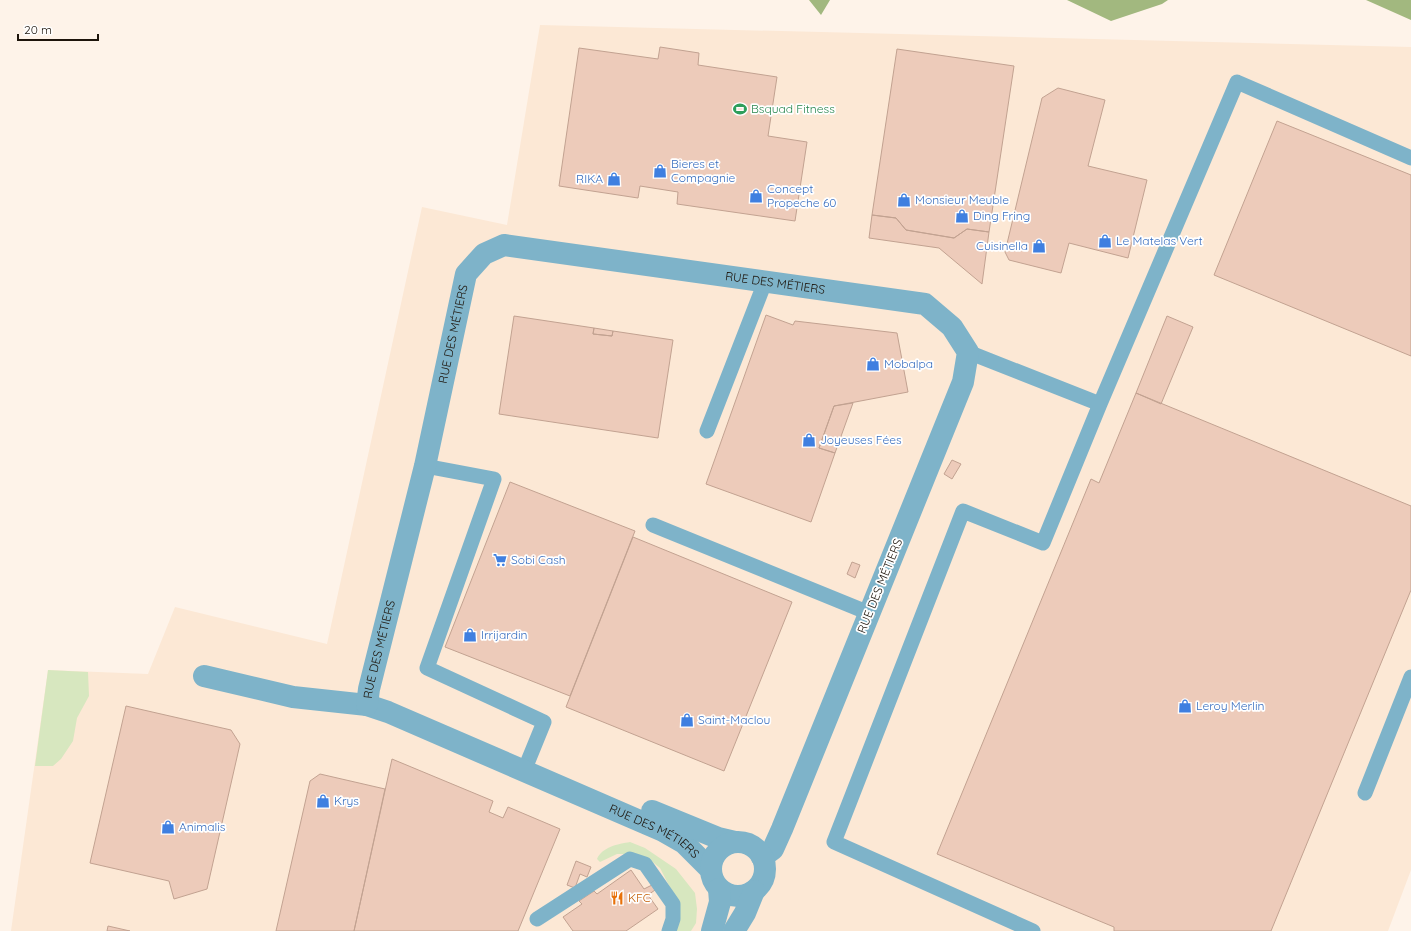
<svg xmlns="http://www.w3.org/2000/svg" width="1411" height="931" font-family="Quicksand,sans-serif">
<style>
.built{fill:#fce8d5}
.green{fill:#d7e7bf}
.forest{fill:#a2b87f}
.building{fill:#edcbba;stroke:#c2a291}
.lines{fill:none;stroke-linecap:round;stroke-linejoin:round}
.service{stroke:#7eb3c9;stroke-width:15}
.minor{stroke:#7eb3c9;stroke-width:22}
.labels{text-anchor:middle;stroke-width:3.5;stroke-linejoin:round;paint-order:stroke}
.leisure-label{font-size:12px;fill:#27864d;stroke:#fff;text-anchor:start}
.shop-label{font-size:12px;fill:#366cbe;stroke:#fff;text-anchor:start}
.street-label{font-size:12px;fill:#1d140b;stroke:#fff}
.food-label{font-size:12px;fill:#c56008;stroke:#fff;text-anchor:start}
</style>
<rect width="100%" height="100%" fill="#fef3e9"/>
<path class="built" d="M540,25l871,22v823l-23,61h-1377l37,-261 100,4 27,-67 152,37 95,-437 85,18z"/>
<path class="green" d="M48,670l40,2 1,24 -12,22 -4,23 -12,18 -8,7h-18z
M630,842l15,6 31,21 19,24 2,16 -1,14 -5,8h-15l2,-28 -18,-35 -11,-9 -13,-5h-19l-17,8 -3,-3c5,-12 21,-15 33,-17z"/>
<path class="forest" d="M809,0h21l-9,15z
M1067,0h101l-6,4 -51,17z
M1366,0h45v20z"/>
<path class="building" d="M660,47l39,6 -1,12 79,12 -9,59 39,6 -12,79 -118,-17 1,-12 -38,-6 -2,12 -79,-12 20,-138 79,11z
M897,49l117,17 -25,166 -22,-3 -13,9 -48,-8 -10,-12 -24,-3z
M1058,88l47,12 -17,66 59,14 -19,78 -59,-15 -8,30 -52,-13 -4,-8 37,-154z
M1277,121l134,54v181l-197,-81z
M872,215l24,3 10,12 48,8 13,-9 22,3 -7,52 -43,-36 -70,-10z
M766,315l27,10 2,-4 102,12 11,59 -74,14 -15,42 16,5 -24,69 -105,-38z
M514,316l80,12 -1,6 19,2 1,-5 60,9 -15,98 -159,-24z
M1167,316l26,11 -32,77 -25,-11z
M594,328l19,3 -1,5 -19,-2z
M1136,393l275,113v84l-140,341h-157v-4l-177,-73 154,-375 8,4z
M853,403l-18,50 -16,-5 15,-42z
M952,460l9,4 -9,15 -8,-5z
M510,482l125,49 -65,165 -125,-49z
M633,537l159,65 -68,169 -158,-64z
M852,562l8,3 -5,13 -8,-4z
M126,706l105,24 9,14 -33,145 -33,10 -5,-18 -79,-18z
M392,759l101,42 -4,11 14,6 5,-11 52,22 -42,102h-164z
M320,774l65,15 -31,142h-78l34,-150z
M576,861l15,6 -4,10 -7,-3 -5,14 -8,-3z
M631,870l13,19 8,-4 3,5 -7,5 10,14 -32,22h-53l-10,-14 19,-13 -3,-3 15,-10 3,3z
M108,926l22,5h-23z"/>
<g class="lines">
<path class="service" d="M968,352l132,52
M707,431l58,-149
M425,466l69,13 -67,189 117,54 -20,49
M653,525l216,88
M1365,793l46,-116
M537,919l93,-60 15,5 28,40v15l-4,12
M1033,931l-199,-89 129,-331 80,32 57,-139 137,-322 174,76"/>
<g class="minor">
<path id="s1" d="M204,676l89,21 74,8 21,7 275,119 21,12 26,26"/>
<path id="s2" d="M367,705l2,-16 56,-223 41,-192 18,-20 20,-9 421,59 27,23 16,25 -5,30 -181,447 -9,20 -11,8"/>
<path d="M652,811l66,27 17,4"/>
<circle cx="738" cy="869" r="27"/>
<path d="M712,931l8,-29 -1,-13"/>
<path d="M734,931l11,-18 9,-22"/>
</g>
</g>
<defs>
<g id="stadium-bare" transform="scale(1.08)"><path d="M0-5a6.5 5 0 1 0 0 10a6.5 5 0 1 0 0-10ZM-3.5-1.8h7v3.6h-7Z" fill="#2e9e5b" stroke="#fff" stroke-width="2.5" paint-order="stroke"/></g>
<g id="shop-bare" transform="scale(1.08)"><path d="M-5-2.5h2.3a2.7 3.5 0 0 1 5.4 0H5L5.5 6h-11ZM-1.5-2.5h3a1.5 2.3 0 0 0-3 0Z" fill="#3f7fe0" stroke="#fff" stroke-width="2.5" paint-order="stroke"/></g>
<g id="supermarket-bare" transform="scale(1.08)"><path d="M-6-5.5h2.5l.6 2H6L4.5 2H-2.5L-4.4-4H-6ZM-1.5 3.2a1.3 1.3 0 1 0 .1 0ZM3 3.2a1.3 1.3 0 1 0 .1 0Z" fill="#3f7fe0" stroke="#fff" stroke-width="2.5" paint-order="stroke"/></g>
<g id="restaurant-bare" transform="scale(1.08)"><path d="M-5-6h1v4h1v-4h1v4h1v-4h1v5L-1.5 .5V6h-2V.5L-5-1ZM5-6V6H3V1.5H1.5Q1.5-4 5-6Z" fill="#e8710a" stroke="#fff" stroke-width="2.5" paint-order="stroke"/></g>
</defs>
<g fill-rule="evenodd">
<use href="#stadium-bare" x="740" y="109"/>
<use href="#shop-bare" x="660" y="171"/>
<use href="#shop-bare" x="614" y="179"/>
<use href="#shop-bare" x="756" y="196"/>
<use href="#shop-bare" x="904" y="200"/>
<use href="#shop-bare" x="962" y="216"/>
<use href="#shop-bare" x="1105" y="241"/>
<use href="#shop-bare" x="1039" y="246"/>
<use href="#shop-bare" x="873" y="364"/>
<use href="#shop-bare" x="809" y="440"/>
<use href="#supermarket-bare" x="500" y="560"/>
<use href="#shop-bare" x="470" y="635"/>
<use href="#shop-bare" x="1185" y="706"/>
<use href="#shop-bare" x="687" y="720"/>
<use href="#shop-bare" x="323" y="801"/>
<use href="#shop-bare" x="168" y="827"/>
<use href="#restaurant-bare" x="617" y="898"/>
</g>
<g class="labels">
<g class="leisure-label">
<text x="751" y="113">Bsquad Fitness</text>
</g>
<g class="shop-label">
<text x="671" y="168">Bieres et<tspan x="671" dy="14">Compagnie</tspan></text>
<text x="603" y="183" text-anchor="end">RIKA</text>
<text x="767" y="193">Concept<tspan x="767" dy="14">Propeche 60</tspan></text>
<text x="915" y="204">Monsieur Meuble</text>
<text x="973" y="220">Ding Fring</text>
<text x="1116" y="245">Le Matelas Vert</text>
<text x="1028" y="250" text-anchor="end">Cuisinella</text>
<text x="884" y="368">Mobalpa</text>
<text x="820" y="444">Joyeuses Fées</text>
<text x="511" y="564">Sobi Cash</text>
<text x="481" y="639">Irrijardin</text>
<text x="1196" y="710">Leroy Merlin</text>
<text x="698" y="724">Saint-Maclou</text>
<text x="334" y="805">Krys</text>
<text x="179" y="831">Animalis</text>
</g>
<g class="street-label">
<text dy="4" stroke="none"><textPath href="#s2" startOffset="765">RUE DES MÉTIERS</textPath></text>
<text dy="4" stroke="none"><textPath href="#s2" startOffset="381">RUE DES MÉTIERS</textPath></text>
<text transform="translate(880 586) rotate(-68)" y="4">RUE DES MÉTIERS</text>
<text dy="4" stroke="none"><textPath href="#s2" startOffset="57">RUE DES MÉTIERS</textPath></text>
<text dy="4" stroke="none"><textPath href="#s1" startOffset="480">RUE DES MÉTIERS</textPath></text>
</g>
<g class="food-label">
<text x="628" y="902">KFC</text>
</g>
</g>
<path d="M18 34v6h80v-6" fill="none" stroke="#1d140b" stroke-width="2"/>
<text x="24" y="34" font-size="12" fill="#1d140b" stroke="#ffffff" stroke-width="3" paint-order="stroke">20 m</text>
</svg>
